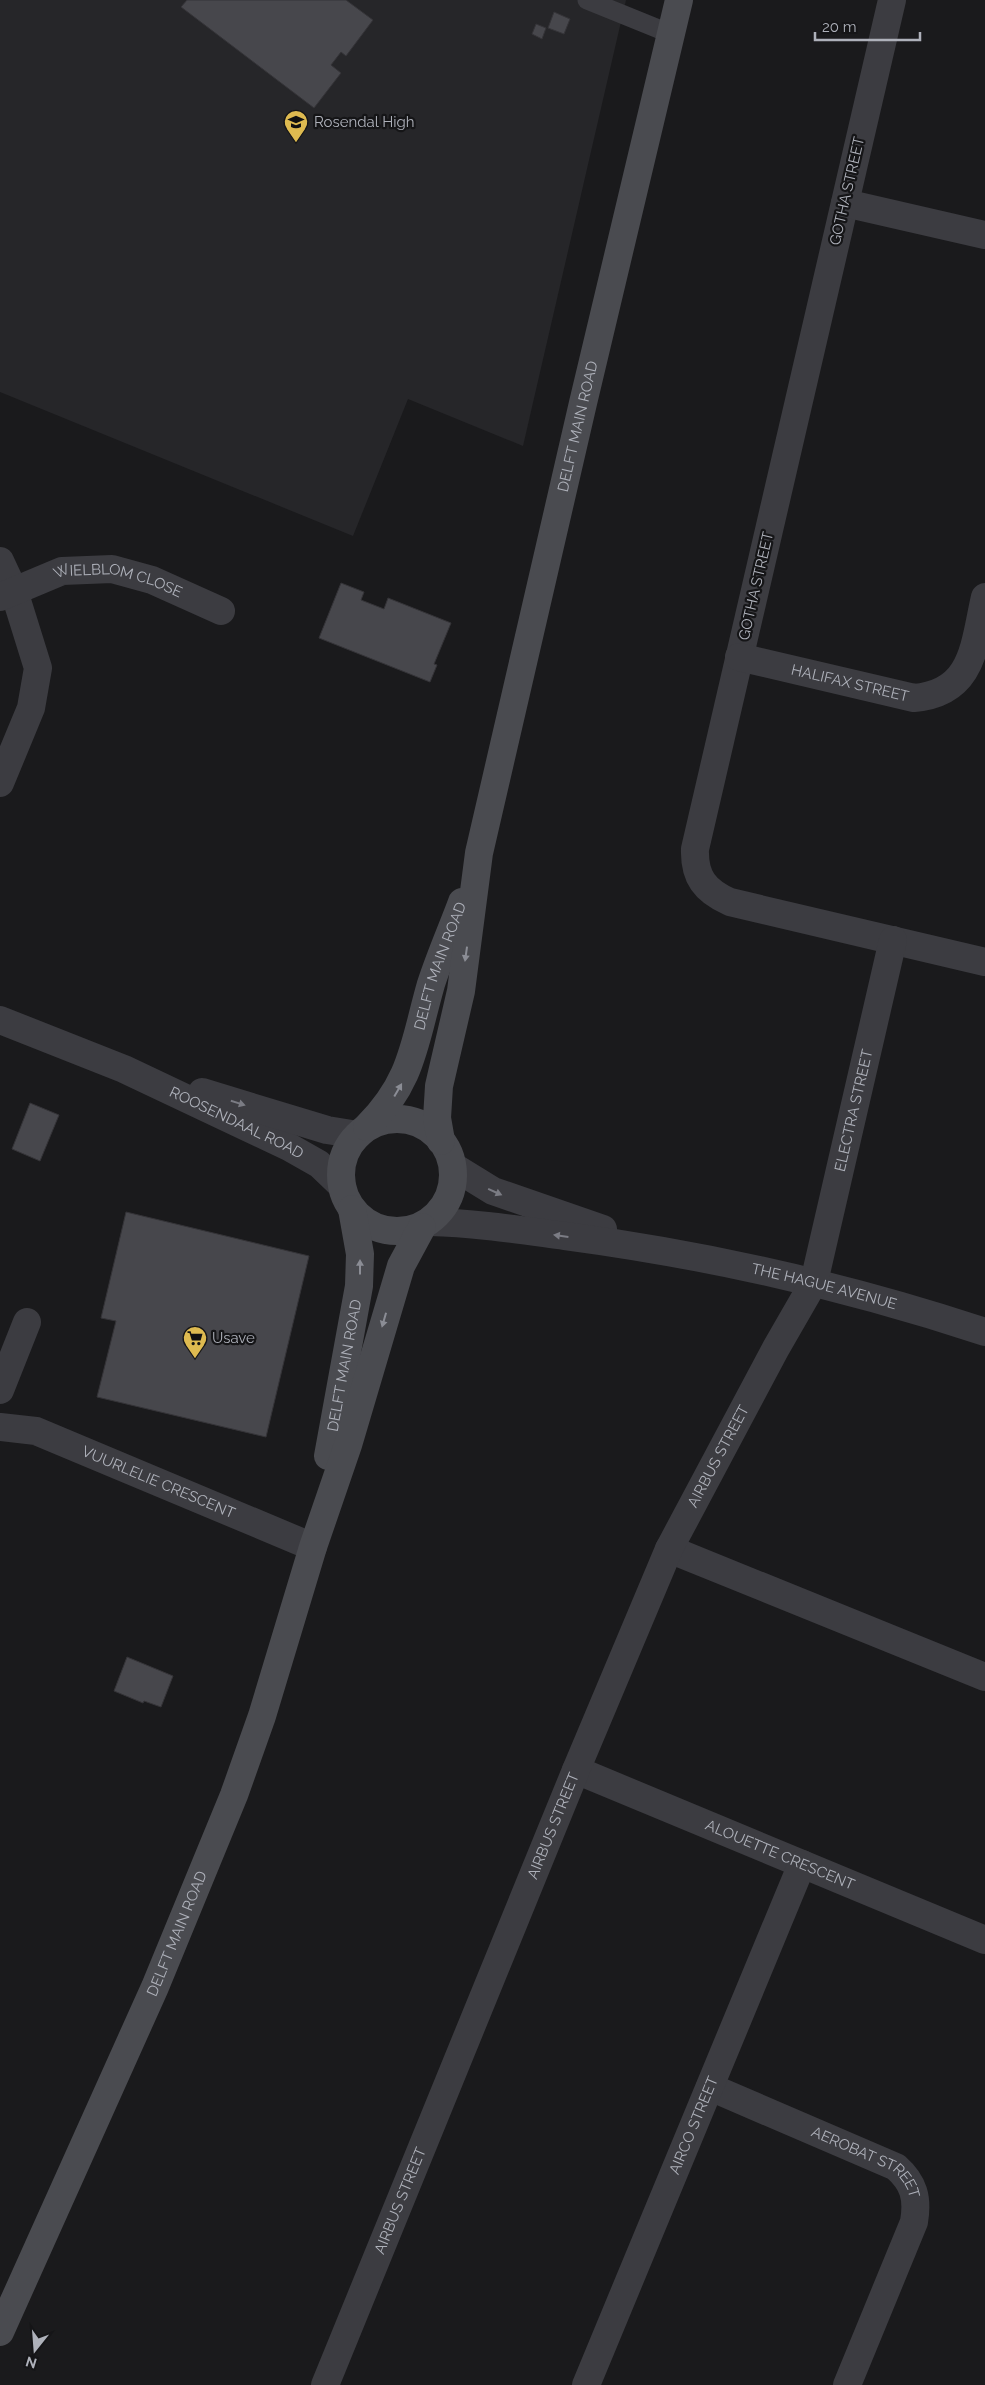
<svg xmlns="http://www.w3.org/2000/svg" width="985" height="2385" font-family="Raleway,sans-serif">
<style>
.built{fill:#262629}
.building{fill:#47474c;stroke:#353438}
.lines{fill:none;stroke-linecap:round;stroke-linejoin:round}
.lane{stroke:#3c3c41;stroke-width:19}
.street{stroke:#3c3c41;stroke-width:28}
.secondary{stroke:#4a4b50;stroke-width:28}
.oneway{fill:#8b8d95}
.oneway2{fill:#7b7c84}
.labels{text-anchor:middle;stroke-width:4.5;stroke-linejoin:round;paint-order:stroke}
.poi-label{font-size:15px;fill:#aeb1ba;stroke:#151517;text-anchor:start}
.street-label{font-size:15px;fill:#aeb1ba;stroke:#151517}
</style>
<rect width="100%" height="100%" fill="#1a1a1c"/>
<path class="built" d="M0,0h626l-103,446 -115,-47 -55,137 -353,-144z"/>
<path class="building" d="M187,0h159l27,20 -27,36 -5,-4 -10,13 10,8 -27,35 -133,-101z
M554,12l16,7 -6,15 -16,-6z
M536,24l10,4 -4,11 -10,-5z
M341,583l23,9 -3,8 23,9 4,-11 63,25 -17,41 3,1 -7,17 -111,-44z
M30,1103l29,12 -19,46 -28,-12z
M126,1212l183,44 -43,181 -169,-40 19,-76 -15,-3z
M127,1657l46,19 -12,31 -17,-6 -1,2 -29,-12z"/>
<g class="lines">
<path class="lane" d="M587,0l84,34"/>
<g class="street">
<path d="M892,0l-197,849c-1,28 10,42 35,53l255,60"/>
<path d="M845,203l140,32"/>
<path d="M0,561l14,30 24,77 -7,40 -31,75"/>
<path id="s1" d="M0,597l62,-26 50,-2 40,11 69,31"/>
<path id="s2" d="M739,657l175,41c60,-5 60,-53 71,-101"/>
<path id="s3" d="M0,1020l124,49 165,78 30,17 23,22"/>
<path d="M202,1092l125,38 31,5"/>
<path d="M454,1167l39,24 110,38"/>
<path id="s4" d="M430,1222c46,1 90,8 135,14 143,19 284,51 420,96"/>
<path d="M0,1390l27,-68"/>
<path id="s5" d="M0,1427l36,4 277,116"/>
<path d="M669,1549l316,128"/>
<path id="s6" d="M576,1770l409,170"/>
<path id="s7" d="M710,2087l186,80c18,16 22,31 18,55l-67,163"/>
<path id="s8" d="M325,2385l251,-615 93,-221 107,-201 38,-66 79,-342"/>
<path id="s9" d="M586,2385l216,-521"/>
</g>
<g class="secondary">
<circle cx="397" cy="1175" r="56"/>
<path id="s10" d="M367,1127c46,-46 47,-84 64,-143 9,-28 21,-55 31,-82"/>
<path id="s11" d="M441,1141l-4,-23 2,-32 22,-95 18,-138 104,-450 96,-403"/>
<path id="s12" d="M328,1456l31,-170 1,-32 -8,-45"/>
<path id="s13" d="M0,2332l155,-345 79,-192 28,-79 51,-169 35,-102 53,-179 21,-39"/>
</g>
</g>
<defs><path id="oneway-solid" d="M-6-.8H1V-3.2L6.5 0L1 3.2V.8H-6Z" transform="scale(1.25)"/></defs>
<g class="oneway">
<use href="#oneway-solid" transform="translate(466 954) rotate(98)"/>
<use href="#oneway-solid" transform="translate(398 1090) rotate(-60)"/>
<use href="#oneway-solid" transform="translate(360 1267) rotate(-90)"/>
<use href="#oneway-solid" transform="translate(384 1320) rotate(106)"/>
</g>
<g class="oneway2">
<use href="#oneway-solid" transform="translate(238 1103) rotate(17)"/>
<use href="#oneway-solid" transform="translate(495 1192) rotate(24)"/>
<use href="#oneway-solid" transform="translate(561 1236) rotate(-172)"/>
</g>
<defs>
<g id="school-pin" transform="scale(1.25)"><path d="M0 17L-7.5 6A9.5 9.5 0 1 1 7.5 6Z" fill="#deba50" stroke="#151517"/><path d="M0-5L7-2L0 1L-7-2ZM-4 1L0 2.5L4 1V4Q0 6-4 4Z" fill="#111"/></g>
<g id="supermarket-pin" transform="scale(1.25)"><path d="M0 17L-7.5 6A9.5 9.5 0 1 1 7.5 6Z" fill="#deba50" stroke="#151517"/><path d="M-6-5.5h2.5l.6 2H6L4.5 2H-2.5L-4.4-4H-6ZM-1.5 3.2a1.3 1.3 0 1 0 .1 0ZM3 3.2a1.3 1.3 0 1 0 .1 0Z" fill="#111"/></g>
</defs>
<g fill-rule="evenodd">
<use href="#school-pin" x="296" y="122"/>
<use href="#supermarket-pin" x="195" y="1338"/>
</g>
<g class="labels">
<g class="poi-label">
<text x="314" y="127">Rosendal High</text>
<text x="212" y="1343">Usave</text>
</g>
<g class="street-label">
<text transform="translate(847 191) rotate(-77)" y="5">GOTHA STREET</text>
<text dy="5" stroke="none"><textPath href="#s11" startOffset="730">DELFT MAIN ROAD</textPath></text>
<text transform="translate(756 586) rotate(-77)" y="5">GOTHA STREET</text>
<text dy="5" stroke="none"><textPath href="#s1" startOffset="125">WIELBLOM CLOSE</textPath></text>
<text dy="5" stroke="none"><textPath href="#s2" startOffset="114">HALIFAX STREET</textPath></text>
<text dy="5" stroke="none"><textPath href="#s10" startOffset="179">DELFT MAIN ROAD</textPath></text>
<text dy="5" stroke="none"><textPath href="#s8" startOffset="1384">ELECTRA STREET</textPath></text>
<text dy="5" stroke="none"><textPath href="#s3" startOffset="258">ROOSENDAAL ROAD</textPath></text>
<text dy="5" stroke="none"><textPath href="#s4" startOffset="400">THE HAGUE AVENUE</textPath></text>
<text dy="5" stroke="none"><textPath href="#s12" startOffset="92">DELFT MAIN ROAD</textPath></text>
<text dy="5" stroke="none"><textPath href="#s8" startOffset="1009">AIRBUS STREET</textPath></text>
<text dy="5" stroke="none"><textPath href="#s5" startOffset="169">VUURLELIE CRESCENT</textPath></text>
<text dy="5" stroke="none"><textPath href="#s8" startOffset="604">AIRBUS STREET</textPath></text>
<text dy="5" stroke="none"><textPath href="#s6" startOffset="221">ALOUETTE CRESCENT</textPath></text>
<text dy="5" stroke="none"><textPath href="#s13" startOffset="436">DELFT MAIN ROAD</textPath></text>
<text dy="5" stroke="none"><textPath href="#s9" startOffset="281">AIRCO STREET</textPath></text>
<text dy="5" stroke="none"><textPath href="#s7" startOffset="175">AEROBAT STREET</textPath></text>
<text dy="5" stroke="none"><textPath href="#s8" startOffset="199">AIRBUS STREET</textPath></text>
</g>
</g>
<g transform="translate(35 2350) rotate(197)" stroke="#151517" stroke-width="4" paint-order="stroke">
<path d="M0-4L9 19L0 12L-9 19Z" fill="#aeb1ba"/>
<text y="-8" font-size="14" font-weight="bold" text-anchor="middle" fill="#aeb1ba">N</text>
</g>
<path d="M815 32v8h105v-8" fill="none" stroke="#aeb1ba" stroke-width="2.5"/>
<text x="822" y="32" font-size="15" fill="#aeb1ba" stroke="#151517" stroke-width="4" paint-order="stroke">20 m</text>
</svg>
